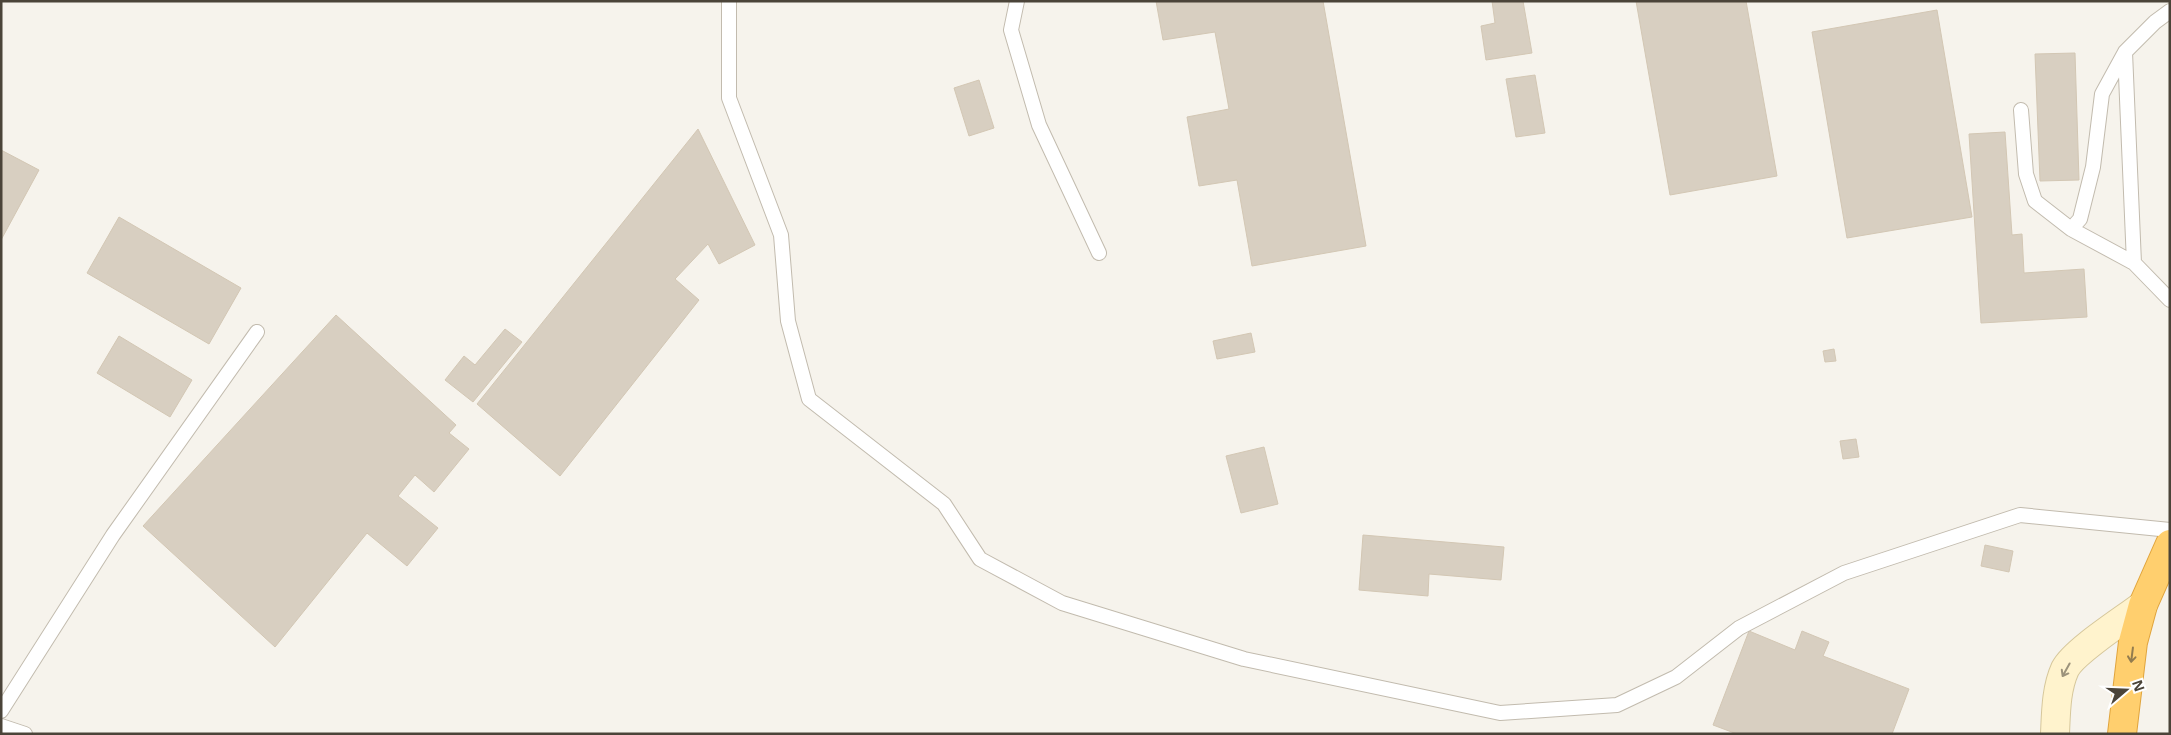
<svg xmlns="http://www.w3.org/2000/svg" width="2171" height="735" font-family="'Open Sans',sans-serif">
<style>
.building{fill:#d8cfc1;stroke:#d3c7b4}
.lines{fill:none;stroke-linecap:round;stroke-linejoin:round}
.lane-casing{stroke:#c2bbae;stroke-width:16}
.secondary-casing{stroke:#d6c79b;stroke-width:30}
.highway-casing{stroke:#e0a43c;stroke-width:30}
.lane{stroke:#fff;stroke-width:14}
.secondary{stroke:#fff3cd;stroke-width:28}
.highway{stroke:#ffcf6e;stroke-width:28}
.oneway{stroke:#937c4e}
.oneway2{stroke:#9c937c}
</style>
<rect width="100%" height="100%" fill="#f6f3ec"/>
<path class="building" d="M1156,1h167l43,245 -114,20 -15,-86 -38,6 -12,-69 42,-8 -14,-77 -52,8z
M1492,1h31l9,52 -46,7 -5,-34 14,-3z
M1636,1h110l31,175 -107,19z
M1937,10l35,207 -125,21 -35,-206z
M2075,53l4,127 -39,1 -5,-127z
M1535,75l10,58 -29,4 -10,-58z
M979,80l15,48 -25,8 -15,-48z
M698,129l57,116 -36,19 -11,-20 -33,35 24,21 -139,176 -83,-72z
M2005,132l7,103 10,-1 2,39 60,-4 3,48 -106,6 -12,-189z
M1,150l38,20 -38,70z
M119,217l122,71 -32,56 -122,-71z
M336,315l120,110 -7,8 20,16 -35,43 -19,-17 -17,21 40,32 -31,38 -40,-33 -92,114 -132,-121z
M505,329l17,13 -49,60 -28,-22 19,-24 11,9z
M1251,333l4,19 -38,7 -4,-18z
M119,336l73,44 -22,37 -73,-44z
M1834,349l2,12 -11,1 -2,-11z
M1856,439l3,18 -16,2 -3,-18z
M1264,447l14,57 -37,9 -15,-57z
M1363,535l141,12 -3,33 -72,-6 -1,22 -69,-6z
M1985,545l28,6 -4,21 -28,-6z
M1749,631l46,19 7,-19 27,11 -6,14 86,33 -17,45h-155l-24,-9z"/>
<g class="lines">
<g class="lane-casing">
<path id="lane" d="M729,1v97l52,137 7,86 21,78 135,105 36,55 82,44 182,56 256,54 117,-8 59,-28 63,-49 105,-55 176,-58 150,15
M1017,1l-6,29 28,95 60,128
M2125,52l9,211
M2021,110l5,64 9,27 36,28 63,34 36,37
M2071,229l9,-10 13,-52 9,-73 23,-42 30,-30 15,-11
M1,711l112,-176 144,-203
M1,726l24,8"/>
</g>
<g class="secondary-casing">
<path id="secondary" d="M2055,734c1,-22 1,-45 10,-65 9,-18 60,-50 78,-64"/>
</g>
<g class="highway-casing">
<path id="highway" d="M2122,734l11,-92 10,-37 27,-61"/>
</g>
<use href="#lane" class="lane"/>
<use href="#secondary" class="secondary"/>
<use href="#highway" class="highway"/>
</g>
<defs><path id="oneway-shaft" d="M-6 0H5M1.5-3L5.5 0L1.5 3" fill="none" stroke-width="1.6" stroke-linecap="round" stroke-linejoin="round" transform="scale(1.25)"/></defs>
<use class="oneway" href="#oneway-shaft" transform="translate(2132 655) rotate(97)"/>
<use class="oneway2" href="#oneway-shaft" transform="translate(2066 670) rotate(119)"/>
<rect width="2171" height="735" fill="none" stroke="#4b4439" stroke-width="5"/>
<g transform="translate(2126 690) rotate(71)" stroke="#ffffff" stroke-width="4" paint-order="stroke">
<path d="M0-4L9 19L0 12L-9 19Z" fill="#4b4439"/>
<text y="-8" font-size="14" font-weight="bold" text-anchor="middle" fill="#4b4439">N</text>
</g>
</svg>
